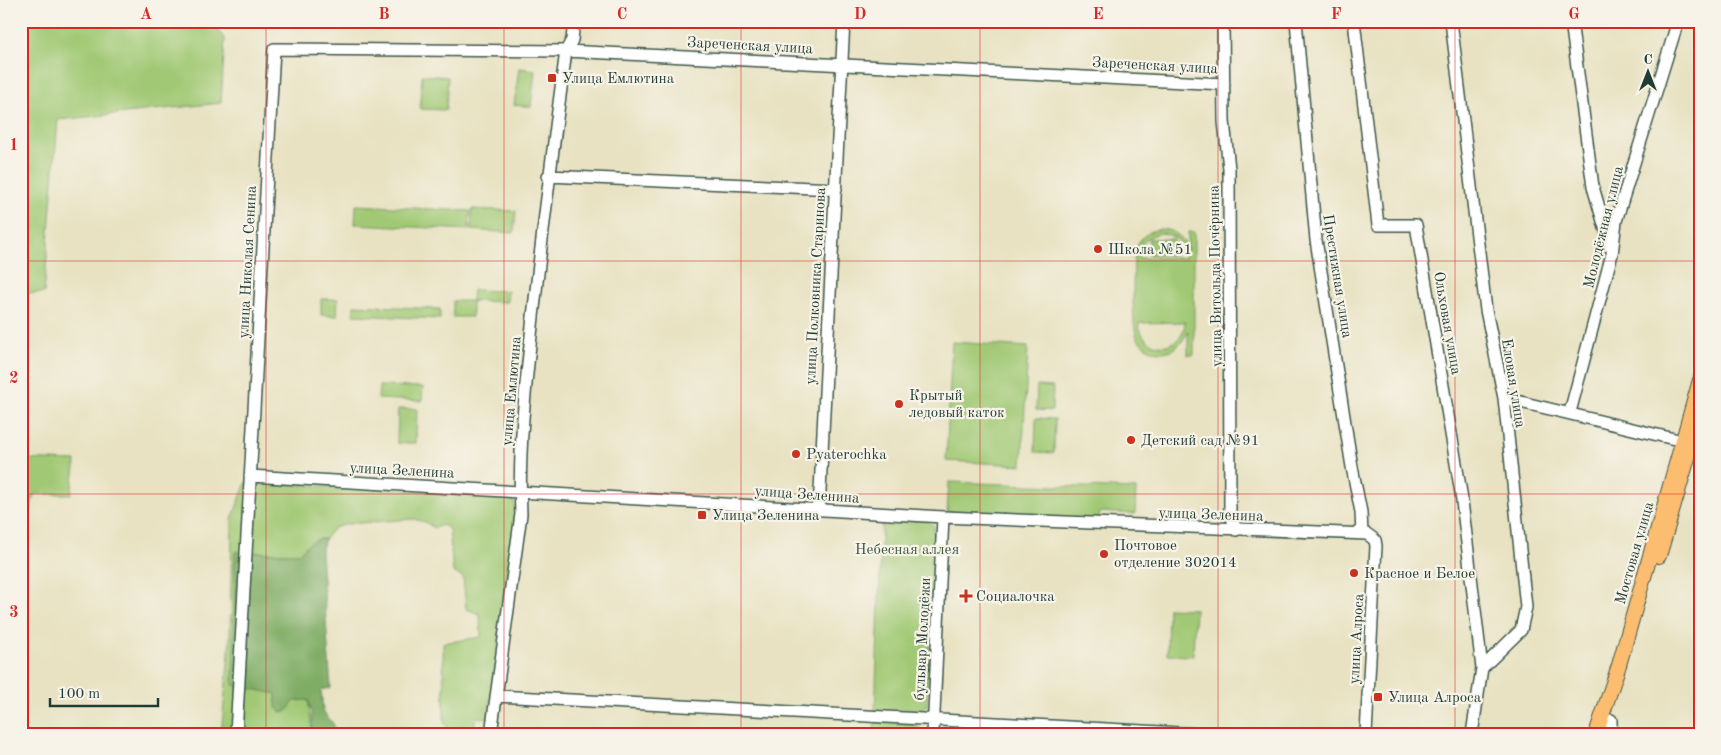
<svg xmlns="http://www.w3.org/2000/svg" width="1721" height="755" font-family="'Old Standard TT',serif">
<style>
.green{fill:#a1c974;stroke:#608354;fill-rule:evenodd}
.forest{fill:#80ad66;stroke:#50754d}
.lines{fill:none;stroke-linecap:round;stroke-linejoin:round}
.minor-casing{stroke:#3d5649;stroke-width:14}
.major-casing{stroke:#3d5649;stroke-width:16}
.minor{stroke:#fff;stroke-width:11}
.major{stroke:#fcbd6f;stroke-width:14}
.grid{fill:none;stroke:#d62828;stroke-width:1;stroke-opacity:0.55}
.poi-dot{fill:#c8321e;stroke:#f7f3e8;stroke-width:2}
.labels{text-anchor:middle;stroke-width:4.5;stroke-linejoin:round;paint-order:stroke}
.street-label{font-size:15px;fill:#1f3d34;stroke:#f7f3e8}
.poi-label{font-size:15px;fill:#1f3d34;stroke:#f7f3e8;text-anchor:start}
.park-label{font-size:15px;fill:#395941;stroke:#f7f3e8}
.neatline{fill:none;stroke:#d62828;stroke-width:2}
.grid-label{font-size:16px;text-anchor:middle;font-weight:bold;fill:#d62828}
</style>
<rect width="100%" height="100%" fill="#f7f3e8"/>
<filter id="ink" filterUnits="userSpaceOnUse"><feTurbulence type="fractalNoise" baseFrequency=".02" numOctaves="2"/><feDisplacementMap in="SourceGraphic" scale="10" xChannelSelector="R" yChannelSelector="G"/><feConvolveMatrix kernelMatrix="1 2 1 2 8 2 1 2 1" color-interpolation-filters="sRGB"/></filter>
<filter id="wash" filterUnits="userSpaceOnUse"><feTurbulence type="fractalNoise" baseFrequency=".0096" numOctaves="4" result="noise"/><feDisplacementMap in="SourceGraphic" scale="20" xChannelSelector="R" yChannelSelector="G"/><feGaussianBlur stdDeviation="1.12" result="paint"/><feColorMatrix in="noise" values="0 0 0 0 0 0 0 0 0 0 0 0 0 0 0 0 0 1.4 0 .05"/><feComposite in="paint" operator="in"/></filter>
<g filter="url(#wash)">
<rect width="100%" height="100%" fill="#e8e2c2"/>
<path class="green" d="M21,21h187l17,17 -4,65 -163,17 -14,173h-23z
M519,68l16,2 -4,37 -17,-2z
M422,75l26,2 -2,33 -26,-1z
M356,205l114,6 -1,19 -114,-6z
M472,209l44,2 -2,22 -43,-3z
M1161,229c14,1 22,8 27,21v-18h6v123h-6v-24c-5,11 -12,20 -26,21 -10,0 -21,-6 -25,-15 -6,-14 -4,-69 -2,-86 4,-13 13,-21 26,-22zM1162,233c14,2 22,11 23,25h-46c0,-14 8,-23 23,-25zM1185,322c-1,31 -44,31 -46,1z
M1149,239h25v16h-25z
M473,290l35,1 -1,11 -35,-1z
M321,299h17l-1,17 -16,-1z
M453,301h19v16h-19z
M354,305l86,4v10l-87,-4z
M952,342l76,5 -6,118 -76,-4z
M379,386l44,1 -1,14 -44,-2z
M1037,386l16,1 -1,24 -16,-1z
M398,409h19l-1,34h-19z
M1036,418l19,1 -1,34 -19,-1z
M21,459l55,2 -5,33h-37l-13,59z
M246,482l258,13 9,5 4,10 -29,209 -12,-2 -4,17h-20l-8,-12 -1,-79 38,-6 -1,-23 -14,-5 -3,-32 -10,-5 -4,-43 -6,-4 -9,3 -9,-6 -11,-3 -68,5 -12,4 -9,11c-12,-1 -18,7 -26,14l-64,-1 42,142 -2,8 12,9 7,-10 14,-1 4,30 -3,4h-88l9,-92 2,-123z
M949,482l187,7 -1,25 -35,-2 -1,8 -152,-8z
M882,517l47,4 5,5 -7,180 -10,9 -42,-2z
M1168,608l27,1 -2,47 -26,-1z
M875,721l39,2 11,11h-51z"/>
<path class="forest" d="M319,539h6l-4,13 10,136 -10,2 2,21 11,14v9h-25l3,-4v-16l-4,-14 -14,1 -7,10 -6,1 -5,-4v-14l-43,-9 2,-133 64,1 11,-10z"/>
</g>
<g filter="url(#ink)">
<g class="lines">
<g class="minor-casing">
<path id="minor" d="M1223,21l1,100 5,48 1,343 6,18
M1296,21l20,219 36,227 9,45 1,22
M1354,21l24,204h38l45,268 21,175
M1451,21l35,289 18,88 22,209 -5,23 -39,38 -10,66
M1571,21l22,166 18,61
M548,176l288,13
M1504,398l187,45
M1570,412l42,-158 4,-33 62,-200
M250,476l693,41 424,17 8,6 1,6 -10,188
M819,510l25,-489
M496,696l702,38
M236,734l38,-685 292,2 658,33
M491,734l30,-220c-3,-66 5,-132 12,-197 10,-89 21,-178 33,-266l6,-11 2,-19
M933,734l10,-217
M1611,734v-14"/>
</g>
<g class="major-casing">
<path id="major" d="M1659,556l41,-139
M1596,734l23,-69 81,-285"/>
</g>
<use href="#minor" class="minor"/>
<use href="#major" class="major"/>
</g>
</g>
<path class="grid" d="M266,21v713M504,21v713M741,21v713M980,21v713M1218,21v713M1455,21v713M21,261h1679M21,494h1679"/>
<g class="poi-dot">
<rect x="547" y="73" width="10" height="10" rx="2.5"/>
<circle cx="1098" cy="249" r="5"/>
<circle cx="899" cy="404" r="5"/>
<circle cx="1131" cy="440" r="5"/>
<circle cx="796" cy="454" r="5"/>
<rect x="697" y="510" width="10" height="10" rx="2.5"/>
<circle cx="1104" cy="554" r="5"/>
<circle cx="1354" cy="573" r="5"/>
<path d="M963.5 588.5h5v5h5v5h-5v5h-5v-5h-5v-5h5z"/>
<rect x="1373" y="692" width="10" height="10" rx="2.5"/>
</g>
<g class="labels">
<g class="street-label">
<text transform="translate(750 45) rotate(3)" y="5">Зареченская улица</text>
<text transform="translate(1155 65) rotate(3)" y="5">Зареченская улица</text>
<text transform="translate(1603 227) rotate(-76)" y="5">Молодёжная улица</text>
<text transform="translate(247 262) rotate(-87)" y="5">улица Николая Сенина</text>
<text transform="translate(1215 276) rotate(-91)" y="5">улица Витольда Почёрнина</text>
<text transform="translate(1338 276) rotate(81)" y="5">Престижная улица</text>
<text transform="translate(815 286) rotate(-87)" y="5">улица Полковника Старинова</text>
<text transform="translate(1448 323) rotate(80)" y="5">Ольховая улица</text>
<text transform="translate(1514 383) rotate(81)" y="5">Еловая улица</text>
<text transform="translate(511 391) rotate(-85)" y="5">улица Емлютина</text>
<text transform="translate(402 470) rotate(3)" y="5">улица Зеленина</text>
<text transform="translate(807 494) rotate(4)" y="5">улица Зеленина</text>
<text transform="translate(1211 514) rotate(2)" y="5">улица Зеленина</text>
<text transform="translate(1634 553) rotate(-74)" y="5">Мостовая улица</text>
<text transform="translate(922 639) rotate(-87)" y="5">бульвар Молодёжи</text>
<text transform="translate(1356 639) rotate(-87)" y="5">улица Алроса</text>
</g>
<g class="poi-label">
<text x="562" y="83">Улица Емлютина</text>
<text x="1108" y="254">Школа №51</text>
<text x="909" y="400">Крытый<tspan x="909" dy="17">ледовый каток</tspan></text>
<text x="1141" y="445">Детский сад №91</text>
<text x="806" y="459">Pyaterochka</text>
<text x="712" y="520">Улица Зеленина</text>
<text x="1114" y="550">Почтовое<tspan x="1114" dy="17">отделение 302014</tspan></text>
<text x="1364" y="578">Красное и Белое</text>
<text x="976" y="601">Социалочка</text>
<text x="1388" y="702">Улица Алроса</text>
</g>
<g class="park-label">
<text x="907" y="554">Небесная аллея</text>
</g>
</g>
<rect width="1721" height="755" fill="none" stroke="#f7f3e8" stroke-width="55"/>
<g transform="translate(1648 72)" stroke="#f7f3e8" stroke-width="4" paint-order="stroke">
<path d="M0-4L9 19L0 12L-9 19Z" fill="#1f3d34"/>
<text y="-8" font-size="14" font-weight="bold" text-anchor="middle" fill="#1f3d34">С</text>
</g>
<path d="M50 698v8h108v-8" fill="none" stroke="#1f3d34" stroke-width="2.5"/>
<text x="58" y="698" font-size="15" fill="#1f3d34" stroke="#f7f3e8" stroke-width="4" paint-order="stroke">100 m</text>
<rect x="28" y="28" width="1666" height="700" class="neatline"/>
<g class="grid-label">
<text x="146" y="19">A</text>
<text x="384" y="19">B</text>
<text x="622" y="19">C</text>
<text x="860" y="19">D</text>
<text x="1098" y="19">E</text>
<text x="1336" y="19">F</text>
<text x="1574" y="19">G</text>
<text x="14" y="150">1</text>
<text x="14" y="383">2</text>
<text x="14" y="617">3</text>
</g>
</svg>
